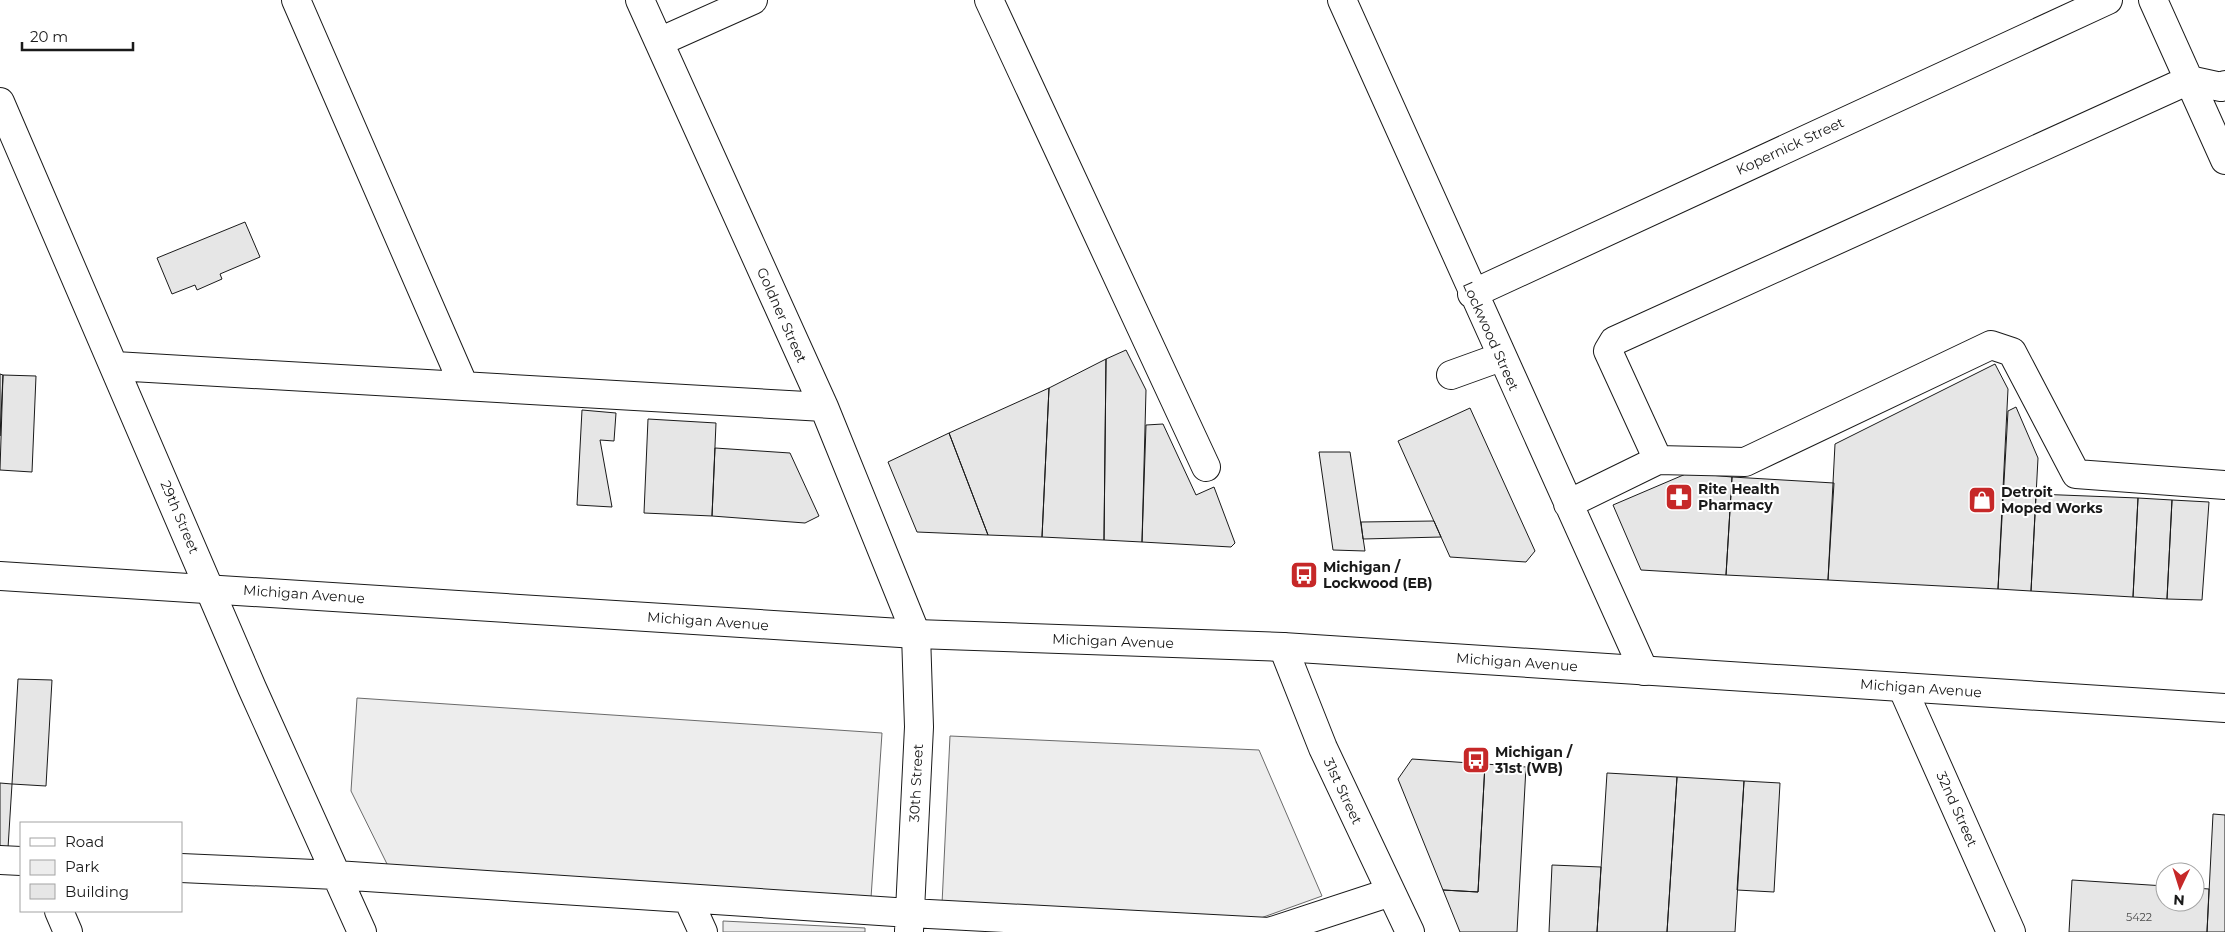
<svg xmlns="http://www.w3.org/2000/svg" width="2225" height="932" font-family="Montserrat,sans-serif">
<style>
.green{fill:#ededed;stroke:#6a6a6a}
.building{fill:#e6e6e6;stroke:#1a1a1a}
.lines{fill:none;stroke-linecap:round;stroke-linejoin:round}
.minor-casing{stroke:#1a1a1a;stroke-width:30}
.major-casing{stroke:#1a1a1a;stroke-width:30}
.minor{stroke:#fff;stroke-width:28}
.major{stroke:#fff;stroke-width:28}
.labels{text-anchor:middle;stroke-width:4;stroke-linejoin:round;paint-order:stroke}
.number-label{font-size:11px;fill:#4d4d4d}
.street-label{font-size:14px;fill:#1a1a1a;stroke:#fff}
.poi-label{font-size:14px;font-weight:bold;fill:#1a1a1a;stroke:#fff;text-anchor:start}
</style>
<rect width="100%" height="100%" fill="#fff"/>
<path class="green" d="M357,698l525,35 -11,165 -483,-32 -37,-75z
M950,736l309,14 63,146 -64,23 -316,-15z
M723,921l142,7v4h-142z"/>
<path class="building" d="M245,222l15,35 -40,17 2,5 -25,11 -2,-5 -23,9 -15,-36z
M1126,350l20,40 -4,152 -38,-2 2,-181z
M1106,359l-2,181 -62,-3 7,-149z
M1995,364l13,25 -10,200 -170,-9 7,-136z
M0,374l3,1 -3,61z
M3,375l33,1 -4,96 -32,-2z
M1049,388l-7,149 -54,-2 -39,-102z
M2016,407l22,51 -7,133 -33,-2 10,-178z
M1470,408l65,143 -9,11 -76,-5 -52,-116z
M582,410l34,3 -2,28 -14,-1 12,67 -35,-2z
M648,419l68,4 -4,93 -68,-3z
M1163,424l33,71 18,-8 21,56 -4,4 -89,-5 4,-117z
M949,433l39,102 -71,-3 -29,-70z
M715,448l75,5 29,63 -14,7 -93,-7z
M1319,452h31l15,99 -32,-1z
M1688,473l44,4 -6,98 -85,-5 -28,-65z
M1732,477l102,6 -6,97 -102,-5z
M2036,494l102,4 -5,99 -102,-6z
M2138,498l34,2 -5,99 -34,-2z
M2172,500l37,2 -7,98 -35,-1z
M1434,521l7,16 -78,2 -2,-17z
M18,679l34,1 -6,106 -34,-2z
M1412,759l73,5 -7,128 -35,-2 -45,-111z
M1485,764l41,3 -9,165h-57l-17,-42 35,2z
M1607,773l70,4 -10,155h-70z
M1677,777l67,4 -9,151h-68z
M1744,781l36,2 -6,109 -37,-2z
M0,783l12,1 -4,64h-8z
M2213,814l12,1v117h-18z
M1552,865l49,2 -4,65h-48z
M2072,880l93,6v16h30v-14l14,1 -2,43h-138z"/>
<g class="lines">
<g class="minor-casing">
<path id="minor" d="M296,0l168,386
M640,0l184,407 92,227 3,93 -10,204
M989,0l217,467
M1342,0l302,671
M2153,0l72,160
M659,42l94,-42
M0,102l252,586 110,244
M1472,294l636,-294
M115,366l709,41
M1451,375l50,-18
M1658,460l-50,-109 6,-10 575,-261 32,7 4,-2
M1568,504l90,-44 87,2 246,-117 21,7 64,122 149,11
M1283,647l40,101 87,184
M1902,687l109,245
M0,860l21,1
M181,868l155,7 574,38 359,19 122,-40
M688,899l15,33
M59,911l9,21"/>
</g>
<g class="major-casing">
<path id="major" d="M0,576l916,58 367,13 942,61"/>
</g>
<use href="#minor" class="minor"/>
<use href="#major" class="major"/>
</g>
<defs>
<g id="pharmacy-square" transform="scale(1.4375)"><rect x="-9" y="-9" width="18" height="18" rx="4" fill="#c62828" stroke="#fff"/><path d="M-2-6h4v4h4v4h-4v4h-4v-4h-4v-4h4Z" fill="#fff"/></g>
<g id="shop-square" transform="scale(1.4375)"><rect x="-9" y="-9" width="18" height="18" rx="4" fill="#c62828" stroke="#fff"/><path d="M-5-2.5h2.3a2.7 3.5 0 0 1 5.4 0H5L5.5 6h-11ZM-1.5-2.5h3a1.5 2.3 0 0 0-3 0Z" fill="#fff"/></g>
<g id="bus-square" transform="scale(1.4375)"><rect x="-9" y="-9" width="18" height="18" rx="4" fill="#c62828" stroke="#fff"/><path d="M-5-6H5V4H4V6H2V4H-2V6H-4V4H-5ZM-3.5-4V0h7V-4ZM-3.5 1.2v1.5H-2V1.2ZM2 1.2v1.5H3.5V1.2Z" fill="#fff"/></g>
</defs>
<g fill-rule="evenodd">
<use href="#pharmacy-square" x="1679" y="497"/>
<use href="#shop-square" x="1982" y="500"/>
<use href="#bus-square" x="1304" y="575"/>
<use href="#bus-square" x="1476" y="760"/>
</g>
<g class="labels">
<g class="number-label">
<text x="2139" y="921">5422</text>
</g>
<g class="street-label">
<text transform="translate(1790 146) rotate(-25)" y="5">Kopernick Street</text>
<text transform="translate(782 315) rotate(66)" y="5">Goldner Street</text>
<text transform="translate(1491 336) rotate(66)" y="5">Lockwood Street</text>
<text transform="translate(180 517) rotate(67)" y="5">29th Street</text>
<text transform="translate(304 594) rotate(4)" y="5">Michigan Avenue</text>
<text transform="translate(708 621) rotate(4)" y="5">Michigan Avenue</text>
<text transform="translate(1113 641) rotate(2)" y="5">Michigan Avenue</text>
<text transform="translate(1517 662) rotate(4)" y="5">Michigan Avenue</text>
<text transform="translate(1921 688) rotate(4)" y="5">Michigan Avenue</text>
<text transform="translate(916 783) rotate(-87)" y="5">30th Street</text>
<text transform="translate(1343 791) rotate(65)" y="5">31st Street</text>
<text transform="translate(1957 809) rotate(66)" y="5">32nd Street</text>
</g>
<g class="poi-label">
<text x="1698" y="494">Rite Health<tspan x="1698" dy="16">Pharmacy</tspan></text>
<text x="2001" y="497">Detroit<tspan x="2001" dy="16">Moped Works</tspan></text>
<text x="1323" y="572">Michigan /<tspan x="1323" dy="16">Lockwood (EB)</tspan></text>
<text x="1495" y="757">Michigan /<tspan x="1495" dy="16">31st (WB)</tspan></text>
</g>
</g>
<rect x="20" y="822" width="162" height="90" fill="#ffffff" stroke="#a3a3a3"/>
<rect x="30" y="838" width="25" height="8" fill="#ffffff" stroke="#a3a3a3"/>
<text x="65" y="847" font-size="15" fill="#1a1a1a">Road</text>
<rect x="30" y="860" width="25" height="15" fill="#ededed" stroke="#a3a3a3"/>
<text x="65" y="872" font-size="15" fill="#1a1a1a">Park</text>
<rect x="30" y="884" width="25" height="15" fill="#e6e6e6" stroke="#a3a3a3"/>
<text x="65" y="897" font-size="15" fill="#1a1a1a">Building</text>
<g transform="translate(2180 887) rotate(184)"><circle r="24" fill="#ffffff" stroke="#a3a3a3"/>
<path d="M0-4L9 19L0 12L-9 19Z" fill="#c62828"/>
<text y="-8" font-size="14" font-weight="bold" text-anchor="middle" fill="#1a1a1a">N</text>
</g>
<path d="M22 42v8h111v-8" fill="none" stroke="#1a1a1a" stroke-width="2.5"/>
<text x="30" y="42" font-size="15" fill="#1a1a1a" stroke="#ffffff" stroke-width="4" paint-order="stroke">20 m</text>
</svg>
